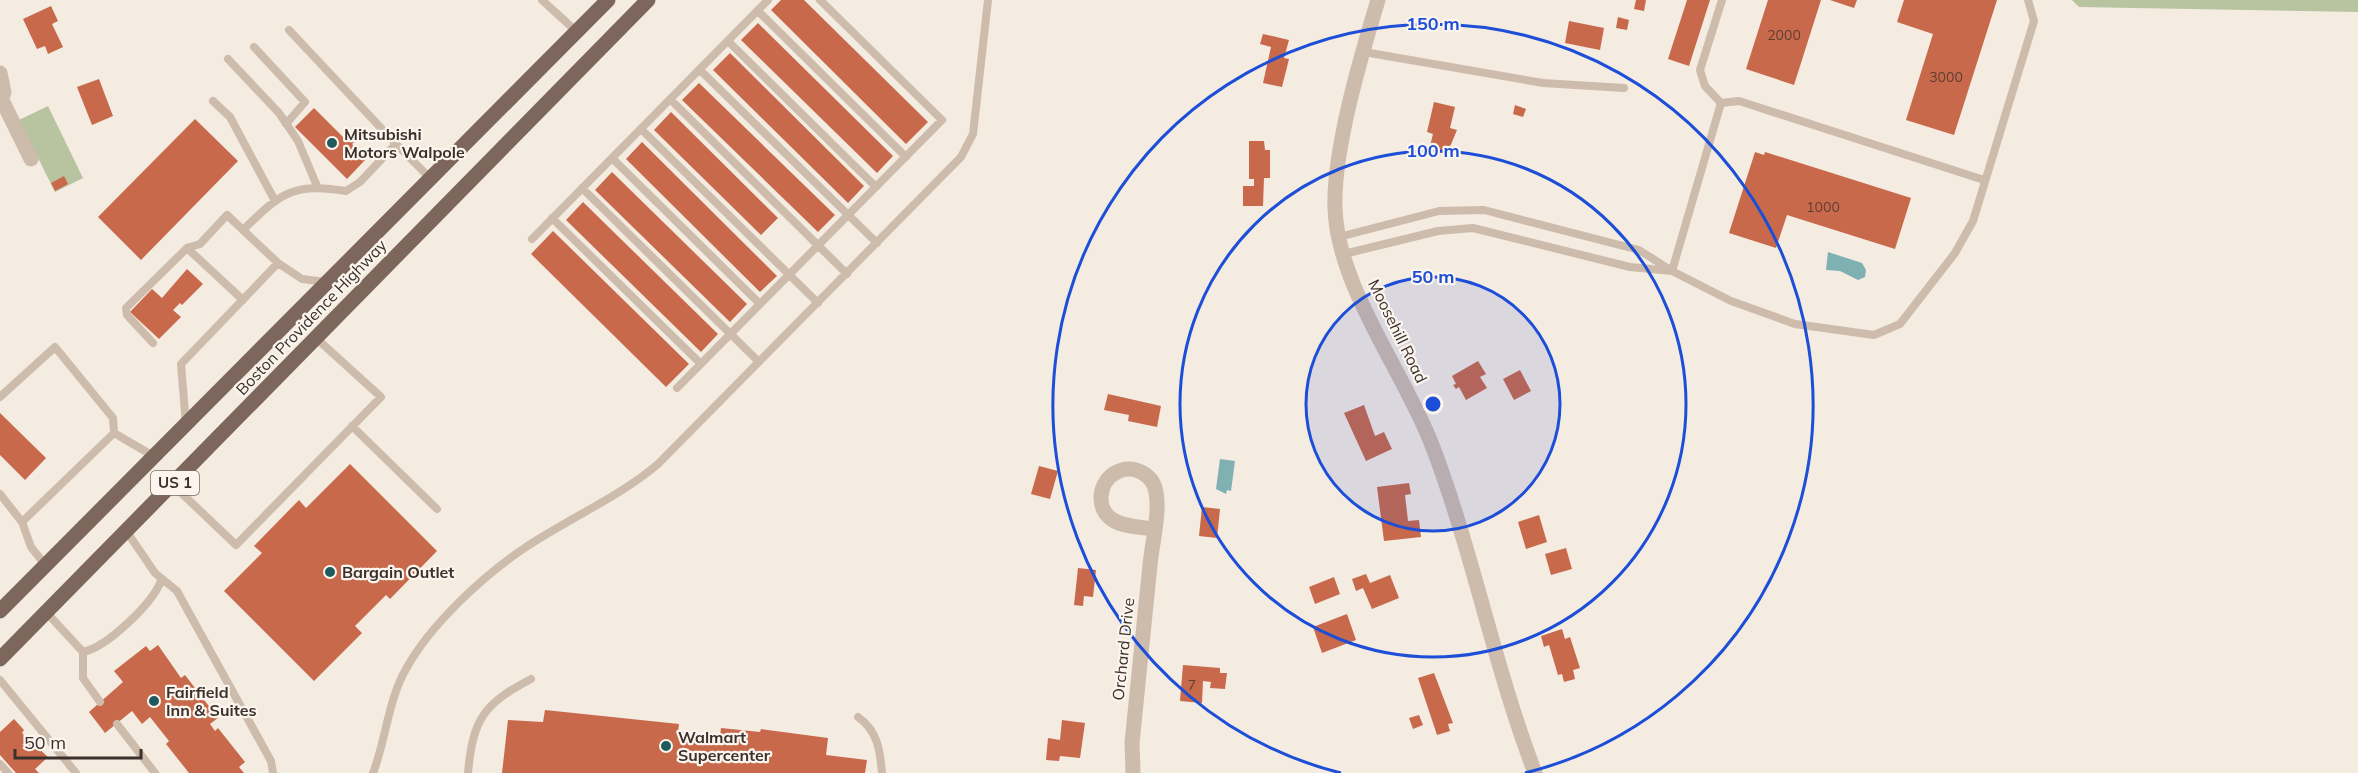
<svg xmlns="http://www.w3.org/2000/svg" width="2358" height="773" font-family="Mulish,sans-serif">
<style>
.green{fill:#b8c4a0}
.water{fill:#7fb0b2}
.building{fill:#c8694b}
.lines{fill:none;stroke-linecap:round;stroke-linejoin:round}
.service{stroke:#cdbbac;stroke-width:8}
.minor{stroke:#cdbbac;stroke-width:15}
.primary{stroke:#7d675c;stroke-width:15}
.ring{fill:none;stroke:#1d4ed8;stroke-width:3}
.poi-dot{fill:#1f5a5e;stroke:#fbf5ee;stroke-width:2}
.labels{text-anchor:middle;stroke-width:4.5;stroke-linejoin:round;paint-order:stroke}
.number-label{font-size:14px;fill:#5e3e33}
.shield{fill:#fbf5ee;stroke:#756b66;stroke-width:1.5}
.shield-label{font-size:15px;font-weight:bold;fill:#3b302b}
.poi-label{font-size:16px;font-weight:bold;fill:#3b302b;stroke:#fbf5ee;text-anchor:start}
.street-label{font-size:16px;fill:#3b302b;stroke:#fbf5ee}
.centre{fill:#1d4ed8;stroke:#fbf5ee;stroke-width:3}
.ring-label{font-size:18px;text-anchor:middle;font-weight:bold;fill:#1d4ed8;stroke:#fbf5ee;stroke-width:4.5;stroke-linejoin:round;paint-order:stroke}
</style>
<rect width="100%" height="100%" fill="#f4ebe1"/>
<path class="green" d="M2072,0h286v12l-279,-5z
M48,106l35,72 -28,14 -36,-72z"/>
<path class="water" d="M1828,252l34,11 4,7 -1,7 -7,3 -18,-9 -14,-1z
M1220,459l15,2 -4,30 -4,-1 -1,4 -10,-5z"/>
<path class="building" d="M781,0h23l124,122 -22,22 -135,-134z
M1636,0h10l-2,11 -10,-2z
M1687,0h23l-21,66 -21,-7z
M1768,0h53l-27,85 -48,-16z
M1830,0h27l-3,8z
M1904,0h93l-43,135 -48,-15 27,-86 -36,-12z
M51,6l7,15 -6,3 11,23 -15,7 -3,-8 -8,3 -14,-30z
M1618,17l11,3 -2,10 -11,-2z
M1569,21l35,7 -4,22 -35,-7z
M758,23l135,133 -16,17 -136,-133z
M1263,34l26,6 -5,18 5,1 -7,28 -19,-4 8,-36 -11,-3z
M730,53l134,133 -16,17 -135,-133z
M99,79l14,37 -21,9 -15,-38z
M699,83l136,132 -17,17 -136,-132z
M1434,102l21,5 -5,21 7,2 -10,24 -18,-4 4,-16 -6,-2z
M1515,105l11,4 -3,8 -10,-3z
M314,108l30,30 4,-3 7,6 -3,3 14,15 -19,20 -52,-52z
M671,112l107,106 -17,17 -107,-105z
M195,119l43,42 -97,99 -43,-43z
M1249,141h15l1,9h5v28h-6l-1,28h-20v-20h11v-7h-5z
M642,142l135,134 -17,16 -134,-133z
M1755,152l9,3 1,-3 146,46 -16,51 -108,-34 -11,33 -47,-15z
M612,172l135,132 -17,18 -135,-132z
M64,176l4,8 -13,7 -4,-8z
M583,202l135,132 -17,18 -135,-132z
M553,231l136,133 -23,23 -135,-133z
M187,269l16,15 -21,21 -2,-2 -7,7 8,7 -22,22 -29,-27 22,-23 10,9z
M1478,361l8,13 -6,3 7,11 -21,12 -7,-13 -3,2 -3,-4 3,-1 -4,-8z
M1520,370l11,21 -17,9 -11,-21z
M1108,394l53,12 -4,21 -29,-6 1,-6 -25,-5z
M1364,405l11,31 9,-4 8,17 -26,12 -22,-48z
M0,413l46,45 -21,22 -25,-25z
M350,464l87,87 -47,48 -4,-4 -31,31 7,7 -48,48 -90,-90 38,-38 -8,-7 45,-46 7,8z
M1039,466l19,5 -8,28 -19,-5z
M1409,483l2,11 -6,1 3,26 11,-1 2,17 -37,4 -7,-54z
M1202,507l18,2 -3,29 -18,-2z
M1539,515l8,27 -21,7 -8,-27z
M1566,548l6,21 -21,6 -6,-21z
M1078,568l18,2 -3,27 -9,-1 -1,10 -9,-1z
M1366,574l4,9 20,-8 9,23 -27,11 -9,-21 -7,3 -4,-12z
M1334,577l6,17 -25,10 -6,-17z
M1347,614l9,26 -34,13 -9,-26z
M1562,629l3,10 5,-2 10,31 -7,2 2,9 -11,3 -2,-8 -4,1 -9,-30 -5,2 -3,-11z
M158,645l23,33 4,-3 33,43 -8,6 5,7 3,-3 27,34 -6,5 5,6h-55l-23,-29 3,-3 -19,-24 -8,7 -10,-13 -27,22 -16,-21 34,-30 -9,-11 32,-25 4,5z
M1183,665l37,3v5h7l-2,16 -15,-1 1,-6 -8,-1 -1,22 -22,-2z
M1434,673l19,50 -5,1 2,7 -13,4 -19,-57z
M545,710l134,14 -1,8 42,4 1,-8 39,4 1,-3 67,9 -2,17 41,5 -2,13h-363l6,-53 35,2z
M1419,715l4,10 -10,4 -4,-11z
M14,719l10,11 -2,3 26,24 -13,12 4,4h-23l-16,-18v-23z
M1062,720l23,3 -5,35 -20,-2 -1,5 -13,-1 2,-22 12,2z"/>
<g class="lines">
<path class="service" d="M542,0l35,32
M1722,0l-22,70 5,16 16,17 -49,168 59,30 64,23 79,11 26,-11 55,-71 18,-32 61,-200 -6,-21
M758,11l148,146
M289,30l107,114
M728,41l148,146
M254,47l51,55 -19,22
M1364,52l179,31 81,5
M228,59l51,54 19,28 19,45
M700,70l177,173
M670,99l177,175
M213,101l17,16 44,82
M1721,103l18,-2 245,79
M641,129l177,174
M612,158l148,146
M582,188l177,174
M552,218l149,146
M243,230c37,-36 49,-48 103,-39l14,-9 36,-38 35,35
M1339,237l100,-26 45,-1 155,40 33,21
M532,239l236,-239
M187,248l13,-4 27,-29 51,48
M1344,254l94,-23 35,-3 157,39 42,4
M153,343l-26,-28 -1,-7 61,-60 56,52
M677,388l265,-268 -122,-120
M0,397l55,-50 58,71 1,15 41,24
M186,425l-5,-61 97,-101 24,16 24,3
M352,426l85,83
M173,485l63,60 145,-148 -65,-59
M0,494l22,28
M127,532l28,41 22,18 94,170 2,12
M46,566l-15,-19 -9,-25 92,-89
M46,612l37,40v26l17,24
M83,652c24,-5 69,-48 78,-71
M0,680l76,93
M858,717c20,14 22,34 24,56
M117,724l38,49
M0,764l8,9
M373,773c13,-33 15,-73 33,-104 24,-44 76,-92 117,-120 44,-30 95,-51 135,-85l303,-307 12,-23 15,-134
M468,773c5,-55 16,-69 63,-94"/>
<path class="minor" d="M1378,0c-17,56 -45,150 -43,208 2,78 69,164 97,237 41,107 62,221 103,328
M0,73l4,19 -4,11
M2,100l29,59
M1133,773l-1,-30c6,-59 12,-119 18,-178 2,-22 10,-51 6,-73 -3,-18 -23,-28 -39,-20 -19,9 -22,37 -4,48 11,7 28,7 40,9"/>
<path class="primary" d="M0,611l608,-611
M0,659l648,-659"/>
</g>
<circle cx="1433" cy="404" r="127" fill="#1d4ed8" fill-opacity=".12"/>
<g class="ring">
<circle cx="1433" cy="404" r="127"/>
<circle cx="1433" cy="404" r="253"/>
<path d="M1341 773A380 380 0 1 1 1525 773"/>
</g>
<g class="poi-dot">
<circle cx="332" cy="143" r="6"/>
<circle cx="330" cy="572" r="6"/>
<circle cx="154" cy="701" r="6"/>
<circle cx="666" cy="746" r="6"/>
</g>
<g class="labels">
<g class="number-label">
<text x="1784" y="40">2000</text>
<text x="1946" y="82">3000</text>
<text x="1823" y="212">1000</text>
<text x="1192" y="690">7</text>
</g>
<rect class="shield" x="151" y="471" width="48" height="24" rx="4.5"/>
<g class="shield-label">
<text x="175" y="488">US 1</text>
</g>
<g class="poi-label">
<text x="344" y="140">Mitsubishi<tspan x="344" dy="18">Motors Walpole</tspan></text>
<text x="342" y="578">Bargain Outlet</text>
<text x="166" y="698">Fairfield<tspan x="166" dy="18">Inn &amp; Suites</tspan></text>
<text x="678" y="743">Walmart<tspan x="678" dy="18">Supercenter</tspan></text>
</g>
<g class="street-label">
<text transform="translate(311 317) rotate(-46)" y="6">Boston Providence Highway</text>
<text transform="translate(1398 331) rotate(64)" y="6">Moosehill Road</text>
<text transform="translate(1123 649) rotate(-84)" y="6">Orchard Drive</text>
</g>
</g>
<circle cx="1433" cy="404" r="9" class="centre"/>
<g class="ring-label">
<text x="1433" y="30">150 m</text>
<text x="1433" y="157">100 m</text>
<text x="1433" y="283">50 m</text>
</g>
<path d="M15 749v9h126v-9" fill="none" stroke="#3b302b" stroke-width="3"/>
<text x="24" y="749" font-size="18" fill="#3b302b" stroke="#fbf5ee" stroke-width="4.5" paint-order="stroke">50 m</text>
</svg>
